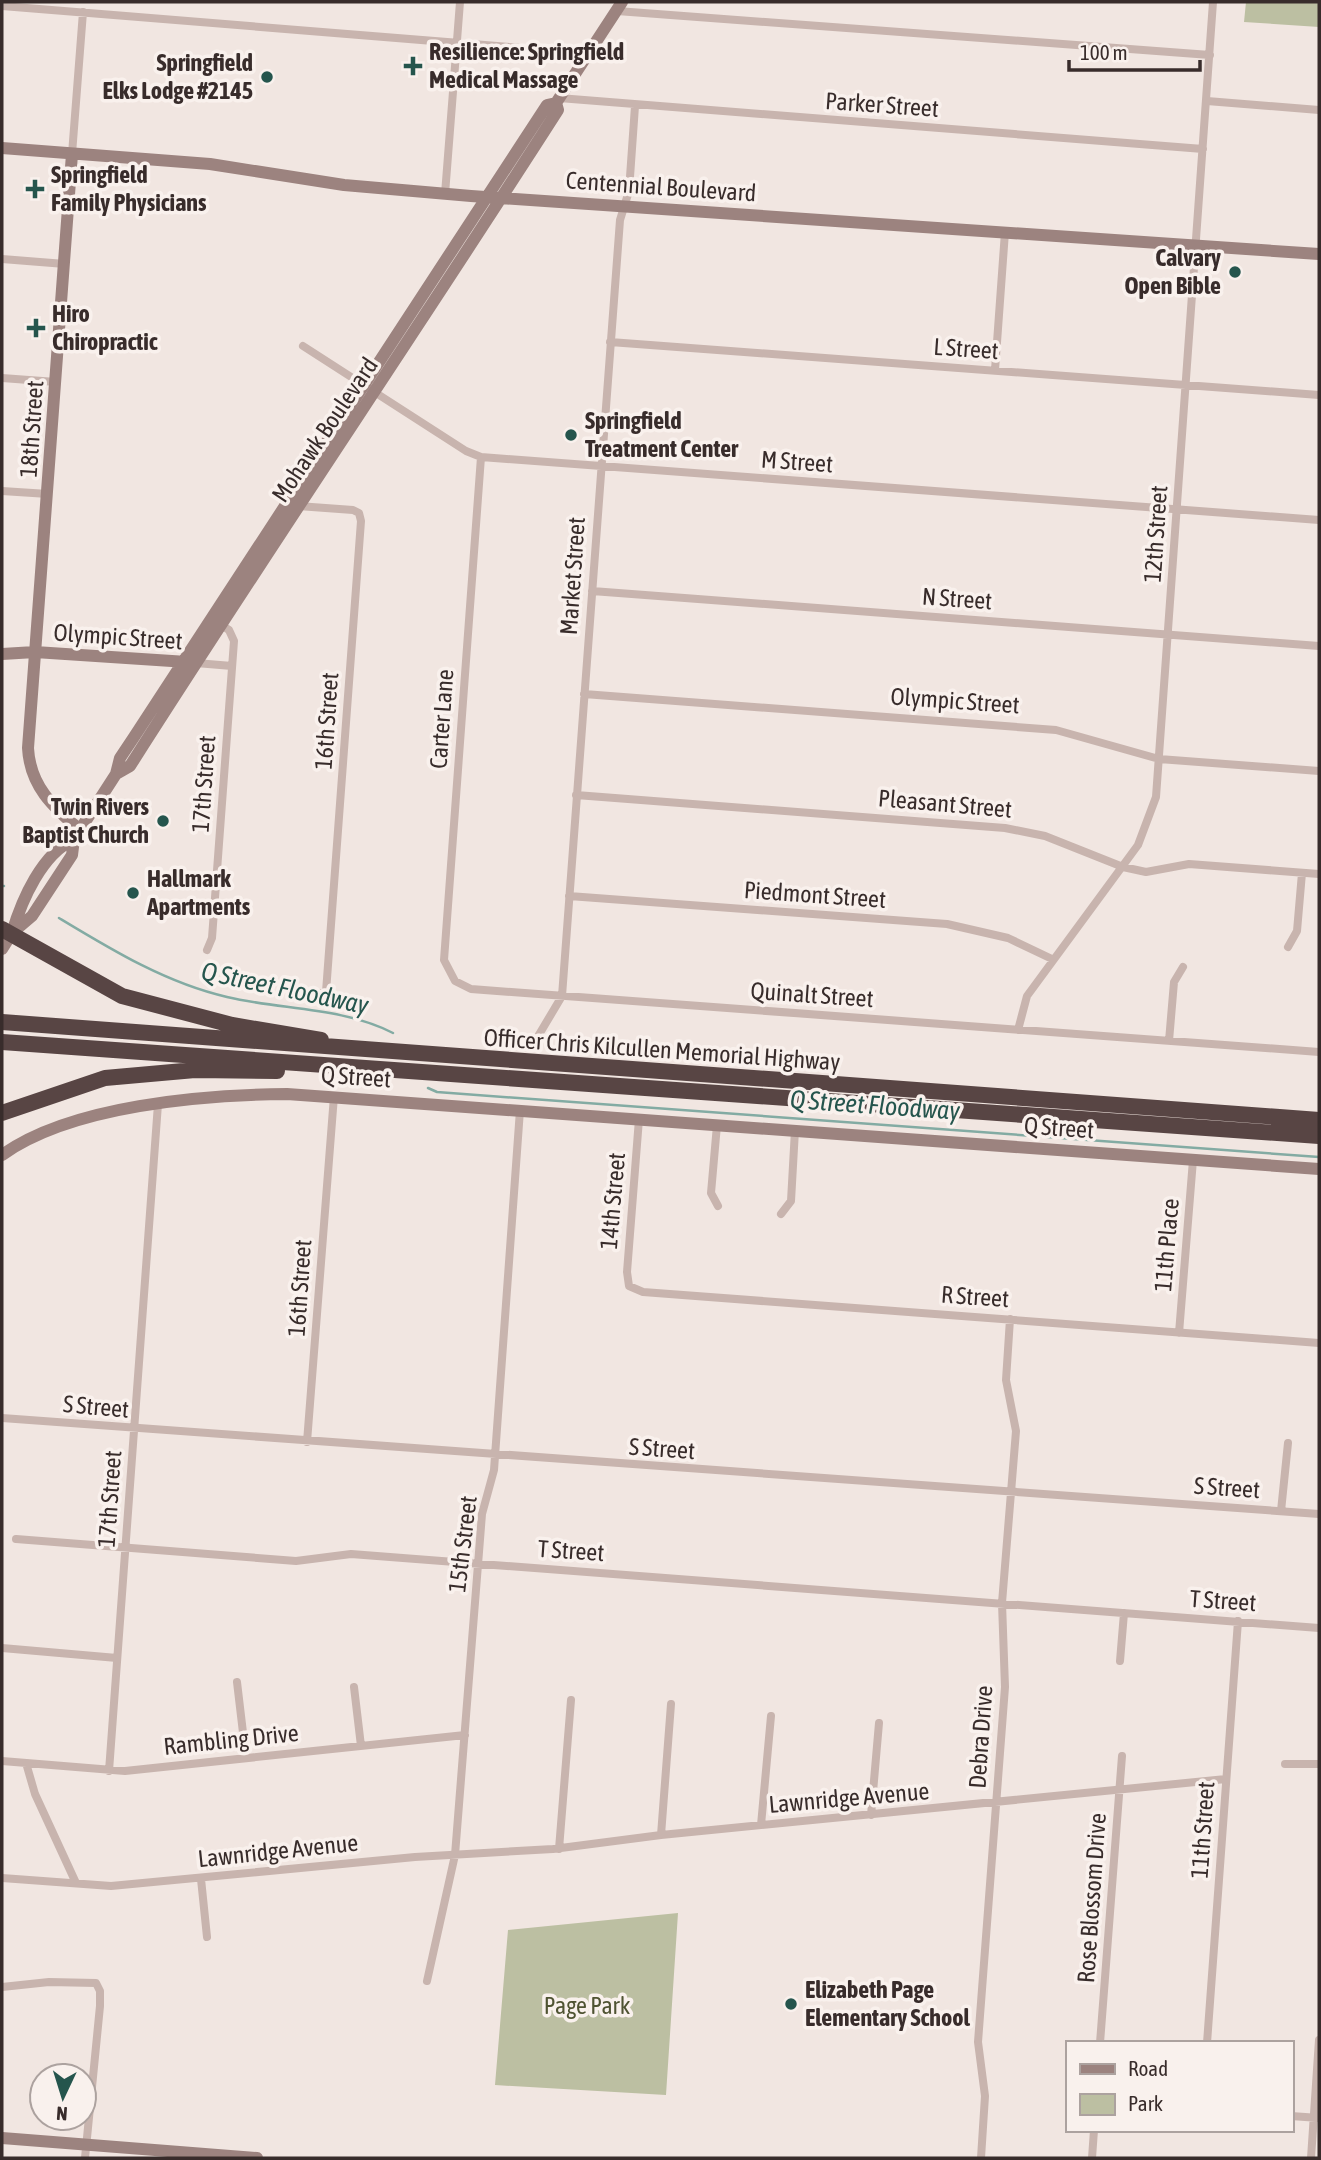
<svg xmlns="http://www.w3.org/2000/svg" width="1321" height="2160" font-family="'Asap Condensed',sans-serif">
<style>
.green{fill:#bcbfa2}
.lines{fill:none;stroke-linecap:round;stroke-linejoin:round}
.stream{stroke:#83aba3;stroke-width:2.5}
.street{stroke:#c8b4ae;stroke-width:8}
.secondary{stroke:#9c837f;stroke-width:12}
.highway{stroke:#584544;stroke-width:16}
.poi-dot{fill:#25554d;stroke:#f9f1ed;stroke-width:2.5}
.labels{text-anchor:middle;stroke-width:7;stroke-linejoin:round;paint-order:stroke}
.poi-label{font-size:24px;font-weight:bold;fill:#382c2b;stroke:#f9f1ed;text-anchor:start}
.street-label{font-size:24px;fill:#382c2b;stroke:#f9f1ed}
.park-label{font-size:24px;fill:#4f5332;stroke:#f9f1ed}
.water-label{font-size:26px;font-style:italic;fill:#25554d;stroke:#f9f1ed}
</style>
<rect width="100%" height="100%" fill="#f1e6e1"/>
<path class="green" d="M1246,2h73v25l-75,-5z
M678,1913l-12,182 -171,-10 13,-155z"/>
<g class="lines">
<path class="stream" d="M2,886h2
M59,918c53,32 107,65 168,79 55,13 115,10 166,36
M428,1088l9,4 882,65"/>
<path class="street" d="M2,6l556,45 23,14
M617,11l593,44
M559,98l644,51
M1207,101l112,9
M72,154l11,-142
M445,194l15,-192
M2,259l63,5
M610,342l709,53
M303,346l163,105 15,6 838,63
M995,370l10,-138
M2,378l54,4
M481,457l-37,503 11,21 16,8 848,63
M2,491l46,3
M298,506l55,4 6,3 2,8 -35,471 -14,3
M592,591l727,55
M196,663l36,3
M584,694l472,36 103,29 160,12
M576,795l429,33 40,8 78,31 23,5 43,-8 130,10
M569,896l378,28 61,14 44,21
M1288,947l9,-16 5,-58
M207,950l5,-12 22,-297 -5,-11 -8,-5
M1018,1030l9,-34 111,-151 18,-48 57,-795
M1169,1041l5,-59 9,-15
M534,1043l28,-47 58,-776 9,-29 6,-85
M639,1119l-12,153 2,14 14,6 676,51
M717,1125l-6,68 7,13
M781,1214l10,-13 4,-71
M1179,1333l14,-173
M2,1418l1317,96
M307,1442l27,-346
M1281,1511l7,-68
M16,1539l280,22 55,-7 968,74
M2,1648l115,10
M1120,1661l4,-48
M237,1682l9,76
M354,1687l7,59
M2,1761l123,10 340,-36
M26,1763l9,31 41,89
M1285,1764h34
M109,1771l49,-667
M871,1815l8,-92
M761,1825l10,-109
M661,1835l10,-131
M559,1849l12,-149
M2,1878l109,8 304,-29 138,-8 108,-14 565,-56
M201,1879l6,58
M427,1981l28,-126 27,-341 12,-44 26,-360
M2,1987l47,-5 47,1 4,8v15l-15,152
M1100,2043l22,-287
M1207,2043l31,-422
M1291,2116l28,2
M981,2158l4,-62 -7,-54 27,-355 -3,-84 14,-172 -10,-51 4,-61
M1092,2158l2,-28
M1311,2158l8,-118"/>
<path class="secondary" d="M2,148l208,16 134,21 127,11 848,58
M72,154l-44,594c2,38 25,59 52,82
M2,654l33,-2 152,10
M116,774l14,-8c140,-220 287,-436 428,-656l-2,-7
M12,933c10,-34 30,-79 62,-94
M2,949l10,-16 20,-17 40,-61 2,-16 42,-65 4,-16 14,-21 413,-632 9,-2 66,-101
M2,1155c70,-50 201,-60 285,-61l1032,75
M2,2138l255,20"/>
<path class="highway" d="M2,929l120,67 110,29 89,15
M2,1022l1317,98
M2,1042l1317,94
M2,1113l103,-35 90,-8 82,1"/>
</g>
<g class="poi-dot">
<path d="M409.5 55.5h7v7h7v7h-7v7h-7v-7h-7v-7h7z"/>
<circle cx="267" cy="77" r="7"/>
<path d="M31.5 178.5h7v7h7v7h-7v7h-7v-7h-7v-7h7z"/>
<circle cx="1235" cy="272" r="7"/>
<path d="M32.5 317.5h7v7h7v7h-7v7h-7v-7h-7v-7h7z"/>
<circle cx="571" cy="435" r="7"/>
<circle cx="163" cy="821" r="7"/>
<circle cx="133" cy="893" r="7"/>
<circle cx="791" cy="2004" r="7"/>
</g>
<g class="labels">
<g class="poi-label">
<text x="429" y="60">Resilience: Springfield<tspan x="429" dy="28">Medical Massage</tspan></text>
<text x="253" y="71" text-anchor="end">Springfield<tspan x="253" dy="28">Elks Lodge #2145</tspan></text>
<text x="51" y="183">Springfield<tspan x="51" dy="28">Family Physicians</tspan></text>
<text x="1221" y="266" text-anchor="end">Calvary<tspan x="1221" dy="28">Open Bible</tspan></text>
<text x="52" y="322">Hiro<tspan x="52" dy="28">Chiropractic</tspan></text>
<text x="585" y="429">Springfield<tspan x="585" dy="28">Treatment Center</tspan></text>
<text x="149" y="815" text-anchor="end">Twin Rivers<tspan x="149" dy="28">Baptist Church</tspan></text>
<text x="147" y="887">Hallmark<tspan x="147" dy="28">Apartments</tspan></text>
<text x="805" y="1998">Elizabeth Page<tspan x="805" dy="28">Elementary School</tspan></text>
</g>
<g class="street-label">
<text transform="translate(882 105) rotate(4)" y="8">Parker Street</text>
<text transform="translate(661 187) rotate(4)" y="8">Centennial Boulevard</text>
<text transform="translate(966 349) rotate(4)" y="8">L Street</text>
<text transform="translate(32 429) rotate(-86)" y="8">18th Street</text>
<text transform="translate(325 430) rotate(-56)" y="8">Mohawk Boulevard</text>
<text transform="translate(797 462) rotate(4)" y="8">M Street</text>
<text transform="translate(1156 534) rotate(-86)" y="8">12th Street</text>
<text transform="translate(573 576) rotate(-86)" y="8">Market Street</text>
<text transform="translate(957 599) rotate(4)" y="8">N Street</text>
<text transform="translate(118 637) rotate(4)" y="8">Olympic Street</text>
<text transform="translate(955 701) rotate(4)" y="8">Olympic Street</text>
<text transform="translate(442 719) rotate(-86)" y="8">Carter Lane</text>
<text transform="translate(327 721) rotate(-86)" y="8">16th Street</text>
<text transform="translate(204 784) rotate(-86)" y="8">17th Street</text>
<text transform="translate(945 804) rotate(5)" y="8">Pleasant Street</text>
<text transform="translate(815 895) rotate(4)" y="8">Piedmont Street</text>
<text transform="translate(812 995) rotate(4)" y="8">Quinalt Street</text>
<text transform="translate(662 1050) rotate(4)" y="8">Officer Chris Kilcullen Memorial Highway</text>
<text transform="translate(356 1077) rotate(4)" y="8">Q Street</text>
<text transform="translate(1059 1128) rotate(4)" y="8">Q Street</text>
<text transform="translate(613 1201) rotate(-85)" y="8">14th Street</text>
<text transform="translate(1167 1245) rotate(-85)" y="8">11th Place</text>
<text transform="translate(300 1288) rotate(-86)" y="8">16th Street</text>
<text transform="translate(975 1297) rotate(4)" y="8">R Street</text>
<text transform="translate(96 1407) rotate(5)" y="8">S Street</text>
<text transform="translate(662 1449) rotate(4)" y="8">S Street</text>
<text transform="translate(1227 1488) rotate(4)" y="8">S Street</text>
<text transform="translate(110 1499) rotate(-86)" y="8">17th Street</text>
<text transform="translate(463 1544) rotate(-83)" y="8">15th Street</text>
<text transform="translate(571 1551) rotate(4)" y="8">T Street</text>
<text transform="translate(1223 1601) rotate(4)" y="8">T Street</text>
<text transform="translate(981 1737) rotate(-86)" y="8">Debra Drive</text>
<text transform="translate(231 1740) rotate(-6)" y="8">Rambling Drive</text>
<text transform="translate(849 1798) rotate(-5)" y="8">Lawnridge Avenue</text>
<text transform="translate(1203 1830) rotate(-86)" y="8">11th Street</text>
<text transform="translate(278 1851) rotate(-6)" y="8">Lawnridge Avenue</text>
<text transform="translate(1092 1898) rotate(-86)" y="8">Rose Blossom Drive</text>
</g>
<g class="park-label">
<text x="587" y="2014">Page Park</text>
</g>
<g class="water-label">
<text transform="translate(285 988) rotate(12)" y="9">Q Street Floodway</text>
<text transform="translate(875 1105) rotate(4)" y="9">Q Street Floodway</text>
</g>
</g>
<rect width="1321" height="2160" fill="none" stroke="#382c2b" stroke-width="7"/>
<rect x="1066" y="2041" width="228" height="91" fill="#f9f1ed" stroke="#aca29f" stroke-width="2"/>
<rect x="1080" y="2064" width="35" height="10" fill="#9c837f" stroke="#aca29f" stroke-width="2"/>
<text x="1128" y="2076" font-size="21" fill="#382c2b">Road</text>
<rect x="1080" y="2094" width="35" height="21" fill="#bcbfa2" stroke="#aca29f" stroke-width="2"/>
<text x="1128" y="2111" font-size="21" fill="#382c2b">Park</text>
<g transform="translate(63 2097) rotate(184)"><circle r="33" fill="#f9f1ed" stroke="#aca29f" stroke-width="2"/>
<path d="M0-5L12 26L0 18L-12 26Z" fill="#25554d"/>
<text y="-10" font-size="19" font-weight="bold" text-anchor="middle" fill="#382c2b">N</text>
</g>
<path d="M1069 60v10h131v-10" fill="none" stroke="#382c2b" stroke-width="3.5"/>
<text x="1080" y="60" font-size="21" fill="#382c2b" stroke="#f9f1ed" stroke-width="5" paint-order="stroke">100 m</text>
</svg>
